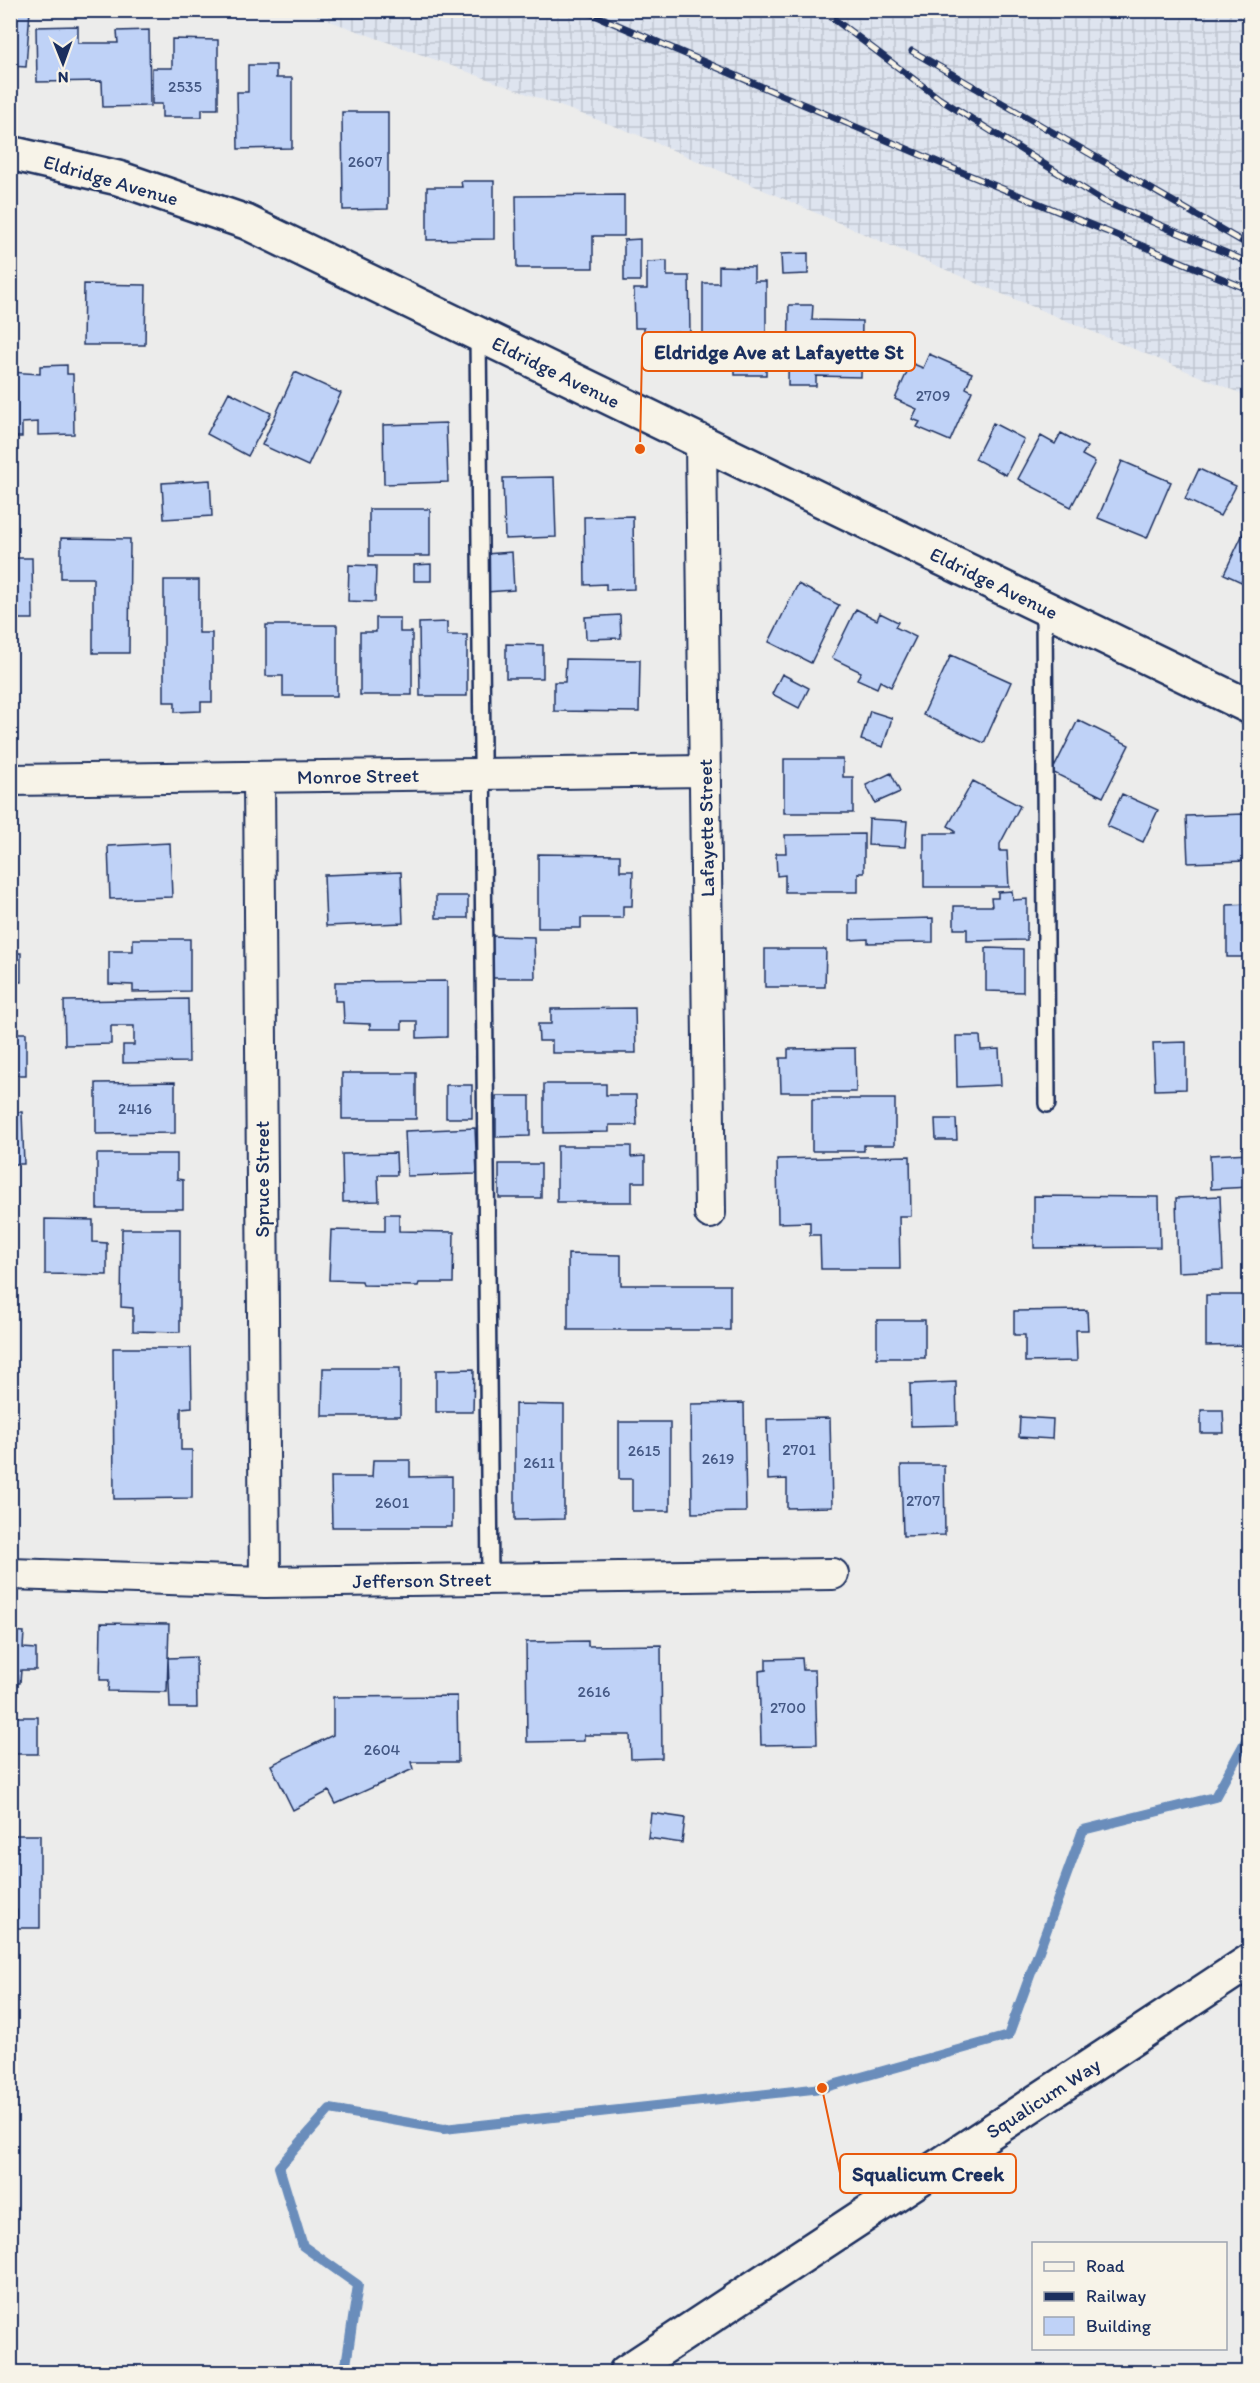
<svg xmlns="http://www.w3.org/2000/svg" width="1260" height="2383" font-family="Itim,sans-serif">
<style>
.industrial{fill:url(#industrial-grid)}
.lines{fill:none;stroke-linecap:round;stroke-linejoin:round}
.stream{stroke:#6a8dbb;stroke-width:10}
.building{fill:#bfd2f7;stroke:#1b2f5e;stroke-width:1.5}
.service-casing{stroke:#1b2f5e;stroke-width:20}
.minor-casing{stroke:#1b2f5e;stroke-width:34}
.tertiary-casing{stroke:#1b2f5e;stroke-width:38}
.secondary-casing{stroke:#1b2f5e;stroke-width:38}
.service{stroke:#f7f3e8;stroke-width:15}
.minor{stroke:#f7f3e8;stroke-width:30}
.tertiary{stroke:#f7f3e8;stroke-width:33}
.secondary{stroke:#f7f3e8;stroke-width:33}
.rail-casing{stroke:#1b2f5e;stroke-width:7}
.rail{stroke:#f7f3e8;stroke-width:4.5;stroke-dasharray:14;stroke-linecap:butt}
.labels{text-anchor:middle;stroke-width:5;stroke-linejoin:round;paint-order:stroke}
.number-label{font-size:16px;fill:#445884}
.street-label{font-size:20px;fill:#1b2f5e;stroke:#f7f3e8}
.leader{fill:none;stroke:#e8590c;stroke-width:2}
.callout-dot{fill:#e8590c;stroke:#f7f3e8;stroke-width:2}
.callout{fill:#f7f3e8;stroke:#e8590c;stroke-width:2}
.callout-label{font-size:21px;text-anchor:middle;font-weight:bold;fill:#1b2f5e}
</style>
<defs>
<pattern id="industrial-grid" width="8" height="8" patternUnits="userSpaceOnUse" patternTransform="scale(1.5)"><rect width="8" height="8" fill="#dee4ef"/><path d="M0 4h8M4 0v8" fill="none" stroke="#bec4cf"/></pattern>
</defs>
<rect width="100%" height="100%" fill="#ececeb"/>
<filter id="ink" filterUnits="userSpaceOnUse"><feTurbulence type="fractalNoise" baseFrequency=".0167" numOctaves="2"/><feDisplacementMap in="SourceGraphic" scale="12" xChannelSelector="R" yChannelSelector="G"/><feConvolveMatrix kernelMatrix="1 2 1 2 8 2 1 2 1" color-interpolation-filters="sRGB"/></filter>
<g filter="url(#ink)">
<path class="industrial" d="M303,11h946v386l-266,-111 -347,-152z"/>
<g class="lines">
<path class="stream" d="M335,2372l11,-7 12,-80 -55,-39 -24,-79 51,-58 114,20 378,-41 186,-52 75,-206 132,-33 35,-64"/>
</g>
<path class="building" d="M10,10h20l-4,57 -16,-1z
M78,26v17h40l-1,-12 32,-1 1,76 -47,1 -1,-26 -65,1 -1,-55z
M172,39l46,1v69h-16v8h-40v-13h-10v-36h20z
M248,65h28v13h16v70l-54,1 -1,-57h11z
M342,112h46v97l-45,1z
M461,181h33v58l-67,1v-53h35z
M624,195v41h-31v32h-76l-1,-72z
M640,239v42h-16v-41z
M808,253v21l-26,1 -1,-21z
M667,261v15h22l1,56 -46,1v-5h-9l-1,-39h13v-27z
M719,266l35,1v14h12v94h-31v-9h-32v-83h16z
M84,284l62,1 -1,60h-62z
M789,305h24l-1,15 50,1 -1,56 -45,-1v10h-28z
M929,354l43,19 -6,15 6,3 -22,50 -33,-14 3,-5 -8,-3 5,-10 -22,-10 16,-36 12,5z
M67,365v9h6l1,60 -36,1v-13l-16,1v14h-12v-65l30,2v-8z
M295,372l46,21 -33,73 -46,-21z
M229,392l42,21 -23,43 -41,-22z
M446,423l2,59 -64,2 -1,-59z
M993,423l31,16 -18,36 -31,-16z
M1061,433l26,14 -5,8 13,7 -24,45 -53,-28 23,-43 14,8z
M1122,461l49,21 -24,56 -49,-20z
M1199,469l37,17 -16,30 -35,-17z
M554,477l2,60 -51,2 -2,-61z
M210,480l2,36 -48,3 -2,-36z
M369,509h61v47h-61z
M633,516l1,73 -28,1v-6l-21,1 -1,-68z
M1250,519v67l-26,-12z
M61,538l69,1 -1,114h-36v-75h-32z
M512,552l2,38 -28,2 -1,-38z
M10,558h22l1,61h-23z
M431,564v17h-17v-16z
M349,565l27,1 -1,36 -27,-1z
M164,580h35v53h13v69h-11v9l-26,1v-10h-11z
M798,584l41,21 -28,58 -42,-21z
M856,609l21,11 3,-7 18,9 -3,5 21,10 -25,50 -11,-6 -3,7 -20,-9 4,-7 -29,-14z
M620,615l1,23 -35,1 -1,-22z
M376,618h24v14h12v63h-52v-63h16z
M447,622v13h20v61h-47l-1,-73z
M266,625h71v71h-54v-20h-17z
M506,644l37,1v33h-37z
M951,655l60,27 -27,61 -61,-28z
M566,659l74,1 -1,52 -85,-1v-29h11z
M782,674l27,14 -10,20 -27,-14z
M870,711l22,7 -9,29 -22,-7z
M1078,720l51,25 -26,52 -51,-25z
M784,759h59v18h10v36h-69z
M891,773l9,19 -25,11 -9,-18z
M973,781l47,25 -20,38v7h7l2,36h-85v-54h31v-3l-7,-4z
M1122,794l36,16 -15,32 -36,-16z
M1244,814l2,47 -58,2 -2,-47z
M869,819l38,2 -2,26 -37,-2z
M864,834v39h-6v19h-73v-17l-8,1 -1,-23h10l-1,-18z
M170,843l2,54 -62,2 -2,-53z
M538,854l82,1v16h13l-1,35h-9v12h-42v10h-43z
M401,872l2,51 -77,3 -2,-51z
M1012,891l1,9 14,-1v41l-60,1v-12h-13v-23h38l-1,-8h7v-6z
M436,896h32v22h-32z
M1250,904v53h-23v-52z
M933,918v24l-65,1v-4l-18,1v-20z
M490,936l44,1 1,41h-44z
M133,939h57v52l-57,1v-7l-24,-1v-33h24z
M986,948l37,1v43l-37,-1z
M765,949h61l-1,38h-60z
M10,953h11v29h-11z
M447,981v56l-30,1v-17h-15v8h-32v-5l-26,-1 -1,-22h-8v-19z
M188,999l1,63 -66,1v-18h11v-19h-23v18l-46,1 -1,-44z
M635,1008l1,45h-84v-12h-13l-1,-17h13v-15z
M10,1033h16v42h-16z
M956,1036h24l1,14 18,-1 2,36 -44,2z
M1186,1042v47l-31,1 -2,-47z
M855,1048l1,44h-75l-1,-34h8v-9z
M342,1073h74v46h-74z
M175,1082v51l-79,1v-51z
M544,1084h62v11h30l1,30h-28v7l-65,1z
M446,1085h26v33h-26z
M496,1096h34v40l-34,1z
M812,1099h83v46h-31v6h-52z
M10,1112h12l2,52h-14z
M935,1119h21l1,21h-21z
M475,1128l2,46 -70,2 -2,-45z
M557,1146h74v11l14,-1v26h-13v20h-75z
M396,1153l1,22h-19l1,26 -36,1 -1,-48z
M1250,1153v34l-39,2 -1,-34z
M97,1154h80v25l6,1v29h-86z
M910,1156l1,60h-12l1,53h-79l-1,-34h-10v-13l-32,1 -1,-64z
M499,1164h42v34h-42z
M1034,1196l125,1 1,50 -126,1z
M1220,1196l3,74 -45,2 -2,-74z
M385,1214h14v17l55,1 -1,51h-34l-1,3 -55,-1 -1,-4 -33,-1 2,-50 54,1z
M45,1219l48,1v22l14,1v32l-62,-1z
M122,1229h58v103l-47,-1v-23l-12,-1z
M568,1254l53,1v30h109v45h-162z
M1206,1295h44v50l-44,1z
M1087,1310l1,20h-12l1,31 -52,1v-27h-11v-24z
M877,1320h48v38h-48z
M113,1348h78l1,59 -11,1v42h11v48l-78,1z
M323,1368h77v48h-78z
M474,1369l-1,43h-37v-42z
M956,1382l1,43 -46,1 -1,-42z
M744,1403l2,109 -54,1 -1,-109z
M515,1404l49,1v114l-49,1z
M1201,1410h22l1,23h-23z
M1020,1417l33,2 -1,20 -33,-2z
M830,1418l2,89 -45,1v-29l-19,1 -1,-61z
M619,1422h51v89h-38v-32h-13z
M373,1460h37v17l42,-1v51h-120l-1,-50h41z
M901,1465h43l1,70 -42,1z
M101,1623l68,1 -2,68 -59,-1 1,-11h-9z
M10,1631l14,1 -1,16 13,1v21h-15l-1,13h-10z
M588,1641v5l73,-1 1,113 -31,1 -1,-24h-46v6l-57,1 -1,-100z
M196,1657l1,51h-27l-2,-50z
M802,1658l1,12h12l2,74 -56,1 -2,-74 7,-1v-11z
M457,1696l1,66h-47l2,7 -77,35 -7,-13 -36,19 -22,-45 62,-30v-38z
M10,1717h28v37h-28z
M651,1813l34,5 -3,25 -34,-5z
M10,1835h30v93h-23v-18h-7z"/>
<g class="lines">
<g class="service-casing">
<path id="service" d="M478,335l12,1244
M1044,607l3,497"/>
</g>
<g class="minor-casing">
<path id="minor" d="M701,443l9,770
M259,777l6,805
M10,780l695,-9
M10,1574l255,8 568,-8"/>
</g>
<g class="tertiary-casing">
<path id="tertiary" d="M626,2372l624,-411"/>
</g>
<g class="secondary-casing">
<path id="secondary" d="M10,153l108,25 128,44 1004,485"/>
</g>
<use href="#service" class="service"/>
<use href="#minor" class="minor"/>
<use href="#tertiary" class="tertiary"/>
<use href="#secondary" class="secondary"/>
<g class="rail-casing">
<path id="rail" d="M583,10l364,156 303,124
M822,10l118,89 163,102 147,62
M912,51l338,195"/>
</g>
<use href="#rail" class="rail"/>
</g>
</g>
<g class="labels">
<g class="number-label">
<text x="185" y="92">2535</text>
<text x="365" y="167">2607</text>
<text x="933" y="401">2709</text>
<text x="135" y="1114">2416</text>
<text x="799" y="1455">2701</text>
<text x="644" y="1456">2615</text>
<text x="718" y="1464">2619</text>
<text x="539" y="1468">2611</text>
<text x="923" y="1506">2707</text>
<text x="392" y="1508">2601</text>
<text x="594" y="1697">2616</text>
<text x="788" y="1713">2700</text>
<text x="382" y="1755">2604</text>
</g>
<g class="street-label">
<text transform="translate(111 180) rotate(16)" y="7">Eldridge Avenue</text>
<text transform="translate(556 372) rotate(26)" y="7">Eldridge Avenue</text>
<text transform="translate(994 583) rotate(26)" y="7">Eldridge Avenue</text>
<text transform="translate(358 776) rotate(-1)" y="7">Monroe Street</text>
<text transform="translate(706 828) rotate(-91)" y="7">Lafayette Street</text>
<text transform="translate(262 1179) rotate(-90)" y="7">Spruce Street</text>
<text transform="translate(422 1580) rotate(-1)" y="7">Jefferson Street</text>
<text transform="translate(1043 2098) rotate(-33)" y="7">Squalicum Way</text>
</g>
</g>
<path class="leader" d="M640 449L642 352M822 2088L840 2173"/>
<g class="callout-dot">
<circle cx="640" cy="449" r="6"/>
<circle cx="822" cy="2088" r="6"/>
</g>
<g class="callout">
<rect x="642" y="332" width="273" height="39" rx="6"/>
<rect x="840" y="2154" width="176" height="39" rx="6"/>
</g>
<g class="callout-label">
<text x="779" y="359">Eldridge Ave at Lafayette St</text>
<text x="928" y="2181">Squalicum Creek</text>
</g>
<rect width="1260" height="2383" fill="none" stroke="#f7f3e8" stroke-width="36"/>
<rect x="18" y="18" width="1224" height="2347" fill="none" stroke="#1b2f5e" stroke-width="2" filter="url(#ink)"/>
<rect x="1032" y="2242" width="195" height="108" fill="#f7f3e8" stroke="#9fa5b1" stroke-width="1.5"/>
<rect x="1044" y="2262" width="30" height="9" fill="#f7f3e8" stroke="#9fa5b1" stroke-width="1.5"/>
<text x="1086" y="2272" font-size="18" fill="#1b2f5e">Road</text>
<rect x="1044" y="2292" width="30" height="9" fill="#1b2f5e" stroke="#9fa5b1" stroke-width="1.5"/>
<text x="1086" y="2302" font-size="18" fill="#1b2f5e">Railway</text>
<rect x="1044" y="2317" width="30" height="18" fill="#bfd2f7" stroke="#9fa5b1" stroke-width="1.5"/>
<text x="1086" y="2332" font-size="18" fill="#1b2f5e">Building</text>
<g transform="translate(63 63) rotate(179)" stroke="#f7f3e8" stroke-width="4.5" paint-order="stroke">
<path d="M0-4.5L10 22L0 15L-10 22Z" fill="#1b2f5e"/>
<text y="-9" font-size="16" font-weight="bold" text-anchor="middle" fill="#1b2f5e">N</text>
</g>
</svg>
